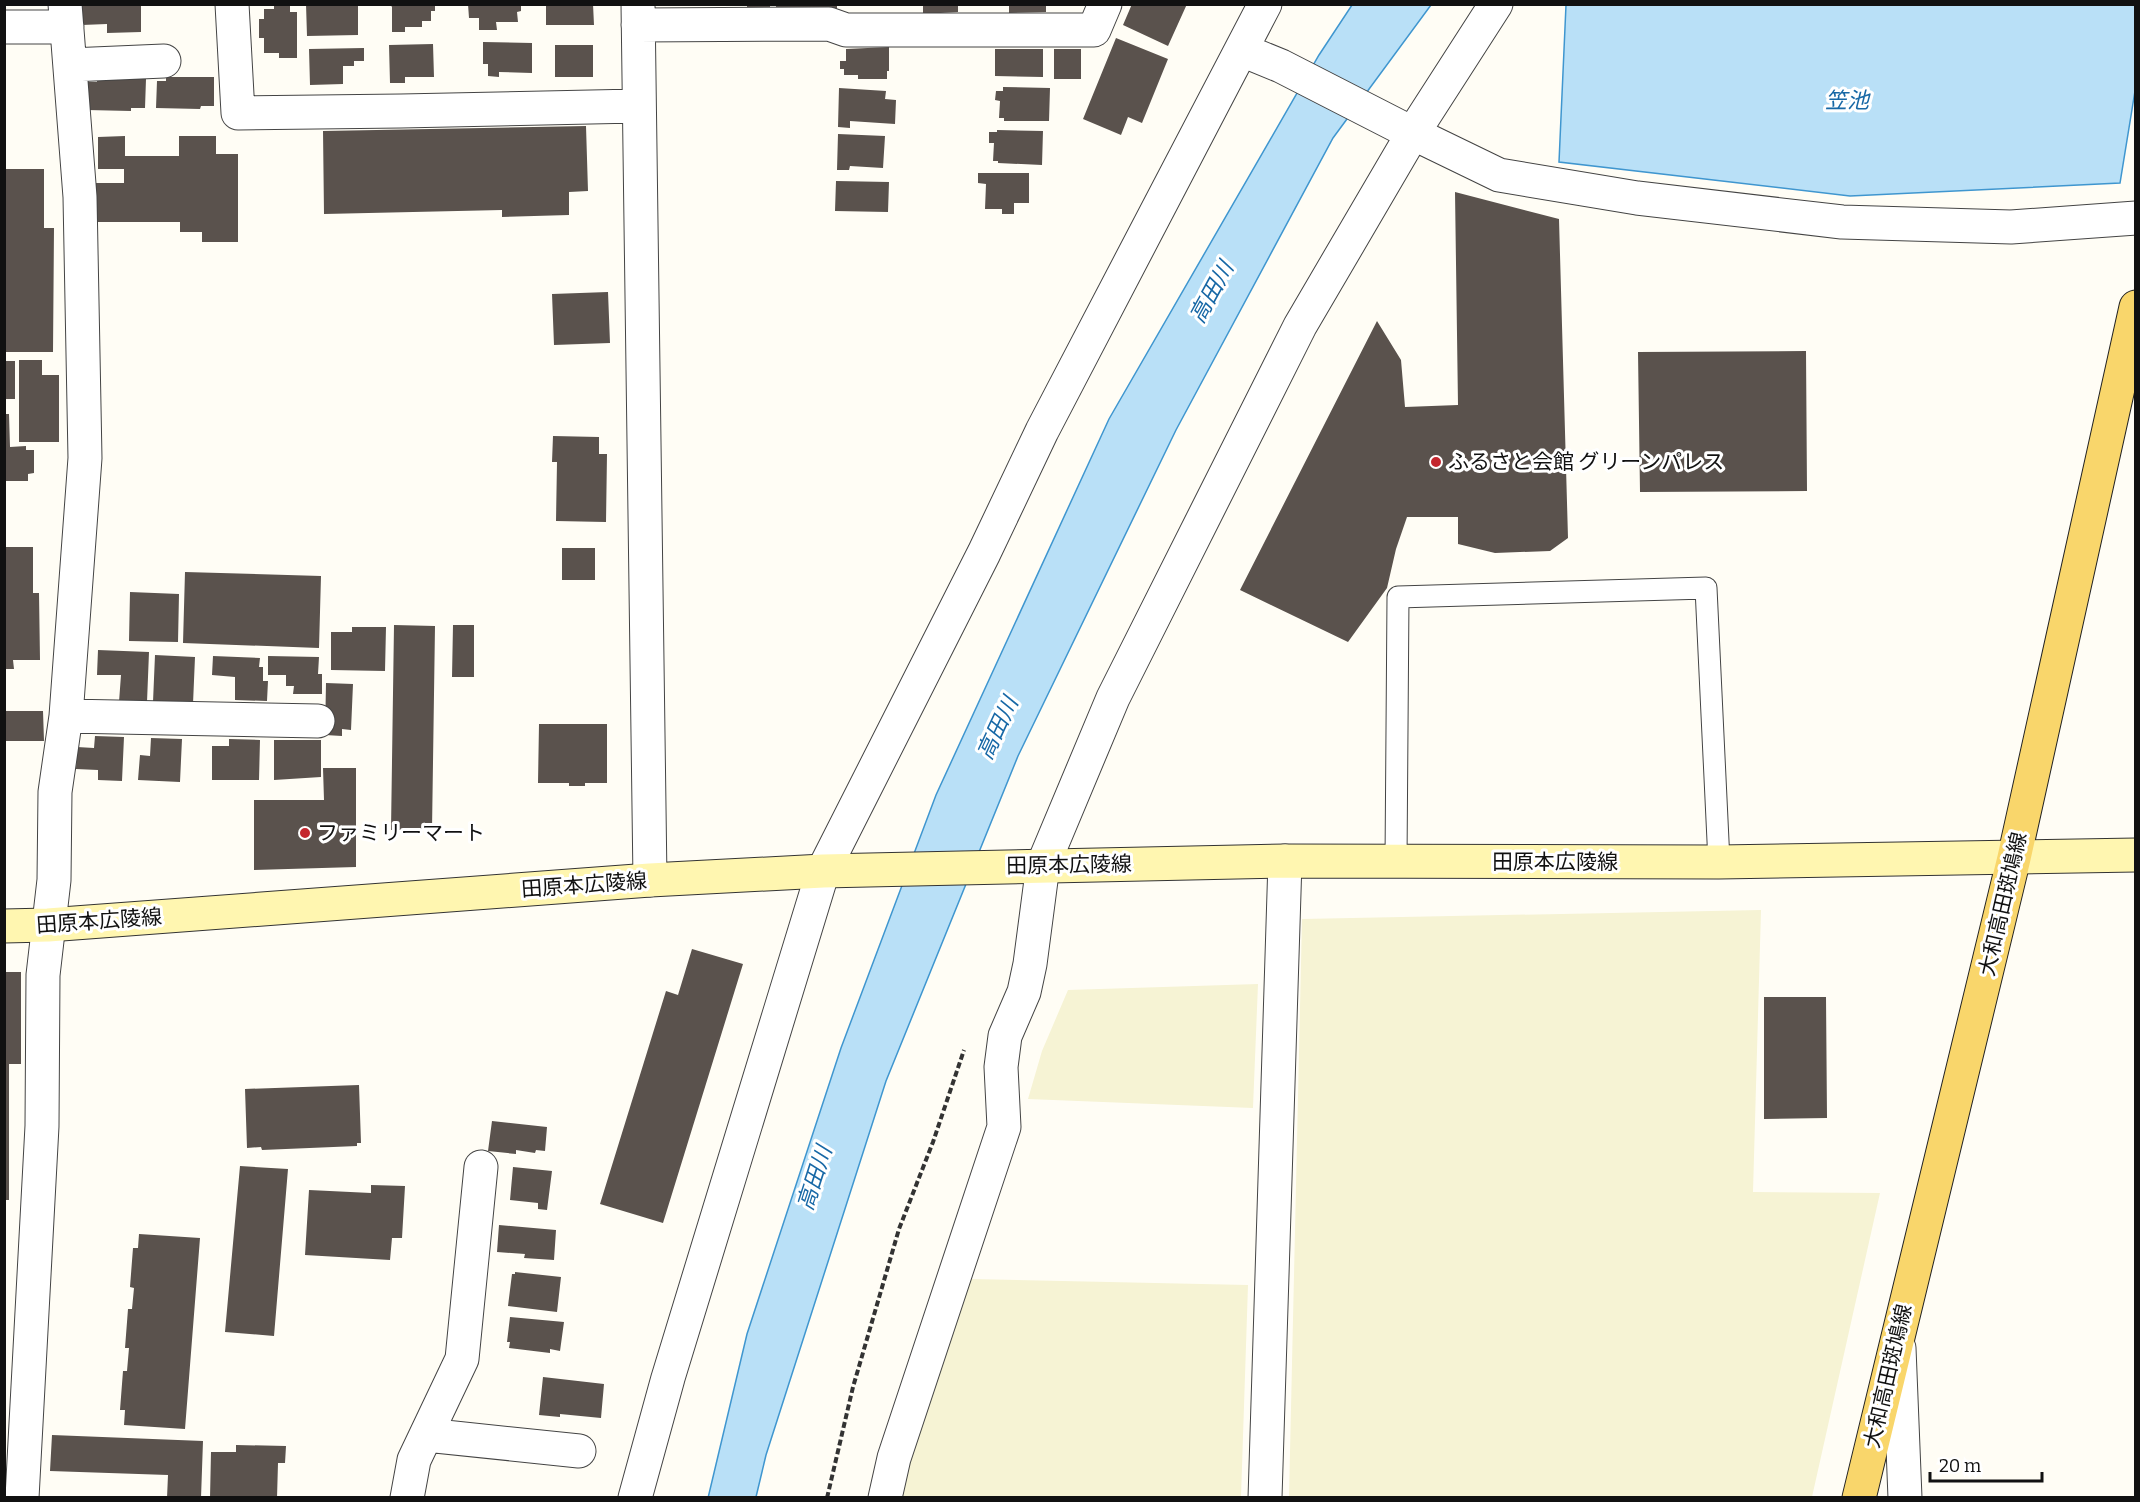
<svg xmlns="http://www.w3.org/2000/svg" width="2140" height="1502" font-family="Bitter,'Noto Sans JP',serif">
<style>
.farmland{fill:#f6f3d4}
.water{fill:#b9e0f7;stroke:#3f96cf;stroke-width:1.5}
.building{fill:#5a524d}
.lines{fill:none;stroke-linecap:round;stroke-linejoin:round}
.service-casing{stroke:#444;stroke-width:23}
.minor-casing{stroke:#444;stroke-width:35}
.secondary-casing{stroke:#333;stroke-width:35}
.primary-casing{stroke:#222;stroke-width:35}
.path{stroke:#333;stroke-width:4;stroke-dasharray:6 3;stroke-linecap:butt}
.service{stroke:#fff;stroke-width:21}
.minor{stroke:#fff;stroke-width:33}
.secondary{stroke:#fff6b0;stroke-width:33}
.primary{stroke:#f9d66b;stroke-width:33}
.poi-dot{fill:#c4262e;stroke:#fff;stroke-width:2}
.labels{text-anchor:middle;stroke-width:6;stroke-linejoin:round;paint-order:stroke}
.poi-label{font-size:21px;fill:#111;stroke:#fff;text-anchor:start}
.street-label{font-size:21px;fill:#111;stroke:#fff}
.water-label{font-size:22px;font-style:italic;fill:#1768a6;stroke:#fff}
</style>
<rect width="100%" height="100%" fill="#fffdf5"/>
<path class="farmland" d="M1761,910l-8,282 127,1 -68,304h-523l13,-578z
M1258,984l-5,124 -225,-9 14,-48 26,-61z
M971,1279l277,6 -7,212 -345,1z"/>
<path class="water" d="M1352,5h79l-98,133 -157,292 -158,326 -132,325 -120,374 -10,42 -48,1 39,-164 94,-286 95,-253 173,-376 210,-364z
M1566,5h569v86l-15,92 -270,13 -291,-34z"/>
<path class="building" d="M82,4h59v28l-34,1v-9l-25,1z
M274,4h16v8h7v46h-18v-5h-15v-15h-5v-19h5v-10h10z
M306,4l52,1v30l-51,1z
M390,4h45v7h-4v10h-9v6h-17v5h-13v-25z
M468,4h53v7l-4,1 1,10h-22l1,8h-18v-12h-10z
M546,4h47l1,21h-48z
M776,4h61v8l-61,-3z
M923,4h35v8l-35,2z
M1009,4h37v8l-37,1z
M1132,4h55l-19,42 -45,-21z
M747,5h23v4h-23z
M1116,38l52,21 -26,64 -14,-6 -7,18 -38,-16z
M483,42l49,1v30l-33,-1v5l-11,-1v-12h-5z
M433,44l1,33h-29v6h-15l-1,-38z
M555,45h38v32h-38z
M889,47v24h-2v8h-29v-4h-14v-6h-4v-8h6v-12z
M364,48v13h-10v5h-11v18l-33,1 -1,-36z
M995,49h48v28l-48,-1z
M1054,49h27v30h-27z
M166,77h48v29h-13l-1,3 -44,-1 1,-27h9z
M97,79h49l-1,29h-14v3l-44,-1 1,-28h9z
M1003,87l47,1 -1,33h-45v-3h-5l1,-17 -5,-1 1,-9h7z
M839,88l47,3 -1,8 11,1 -1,24 -45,-3v7l-12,-1z
M586,126l2,65 -19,1v23l-67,2v-7l-178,4 -1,-83z
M997,130l46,1 -1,34 -44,-2v-2h-5l1,-18h-5v-11h8z
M838,134l47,2 -2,32 -33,-2 -1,4h-12z
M125,136v20h54v-20h37v18h22v88h-36v-10h-22v-10h-86v-39h30v-14h-26v-32z
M4,169h40v59h10l-1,124h-49z
M978,173h51v30h-15v11h-12v-5h-17l1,-25 -8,-1z
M836,181l53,1 -1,30 -53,-1z
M1455,192l104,27 9,319 -18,13 -55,2 -37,-9v-27h-51l-11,32 -9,39 -39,54 -108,-52 137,-269 24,39 4,47 53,-2z
M608,292l2,51 -56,2 -2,-51z
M1806,351l1,140 -167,1 -2,-140z
M19,360h23v15h17v67h-40z
M4,361h11v38h-11z
M4,414h5l1,33 16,-1v4h8v23l-6,1v7h-24z
M553,436l46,1v17h8l-1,68 -50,-1 1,-59h-5z
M4,547h29v46h6l1,67h-27l1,9h-10z
M562,548h33v32h-33z
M185,572l136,4 -2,72 -136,-5z
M130,592l49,2 -1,48 -49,-1z
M394,625l41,1 -3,204h-41z
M453,625h21v52h-22z
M352,627h34l-1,44 -54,-1v-38h21z
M98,650l51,2 -2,50h-28l2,-27h-24z
M155,655l40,2 -2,47 -40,-2z
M213,656l47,2 -1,9h4v14h5l-1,20 -32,-1v-23l-23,-2z
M268,656l51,1 -1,17h4v20h-29l1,-8h-8v-11h-18z
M326,683l27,1 -2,46 -9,-1v7l-17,-1z
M4,711h39l1,30h-40z
M539,724h68v59h-22v3h-16v-3h-31z
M95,736l29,1 -2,44 -24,-1v-10l-22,-1 1,-22 17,1z
M151,738l31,1 -2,43 -42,-2 2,-25 10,1z
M229,739l31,1 -1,40h-47v-34h17z
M274,740h47v37l-47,3z
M323,768h33v99l-102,3v-70h70z
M692,949l51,15 -80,259 -63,-19 66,-213 12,4z
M4,972h17v92h-12v136h-5z
M1764,997h62l1,121 -63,1z
M359,1085l2,58h-4v3l-95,4 -1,-3 -14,1 -2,-59z
M492,1121l55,6 -2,24 -9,-1 -1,3 -19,-3v4l-28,-3z
M240,1166l48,3 -14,167 -49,-4z
M513,1167l39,4 -5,39 -9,-1v-6l-28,-3z
M371,1185l34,1 -3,52h-10l-2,22 -85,-5 4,-65 62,3z
M499,1225l57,5 -2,30 -30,-2 1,-4 -28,-2z
M139,1234l61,4 -15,191 -61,-4 1,-15h-5l3,-39h4l2,-23h-4l3,-39h4l2,-21 -4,-1 3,-39h5z
M515,1272l46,5 -4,35 -49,-6 4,-32h3z
M510,1317l54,5 -4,29 -10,-2v4l-41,-5 1,-6h-3z
M543,1377l61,7 -3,34 -41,-4v3l-21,-2z
M52,1435l151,6 -2,57h-34l1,-23 -118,-4z
M236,1445l50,1 -1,17h-7l-1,35h-67l1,-46h25z"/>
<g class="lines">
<g class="service-casing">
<path id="service" d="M1396,862l2,-265 308,-9 13,274"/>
</g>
<g class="minor-casing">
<path id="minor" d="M232,4l6,109 163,-2 237,-5
M638,4l12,876
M638,25l191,-1 17,6h248l11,-26
M4,27h63
M1242,50l39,16 119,61 99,48 138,23 205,24 169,5 125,-9
M70,65l94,-4
M66,716l252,5
M1899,1348l6,150
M426,1435l153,16
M22,1498l20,-372 1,-151 11,-95 1,-88 11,-76 19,-258 -5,-261 -15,-193
M407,1498l7,-38 48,-101 19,-192
M635,1498l33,-120 155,-507 161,-318 58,-122 223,-427
M885,1498l9,-40 110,-331 -3,-60 4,-31 19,-44 6,-28 13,-99 70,-167 187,-372 113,-193 83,-129
M1265,1498l20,-637"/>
</g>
<g class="secondary-casing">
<path id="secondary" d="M4,926l44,-1 602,-45 173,-9 462,-10 434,1 417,-7"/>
</g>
<g class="primary-casing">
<path id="primary" d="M1859,1498l155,-640 122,-551"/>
</g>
<path class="path" d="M827,1498l26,-111 46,-158 34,-87 31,-92"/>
<use href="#service" class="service"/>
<use href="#minor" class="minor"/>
<use href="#secondary" class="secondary"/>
<use href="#primary" class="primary"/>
</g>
<g class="poi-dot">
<circle cx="1436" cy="462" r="6"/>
<circle cx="305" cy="833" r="6"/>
</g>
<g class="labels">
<g class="poi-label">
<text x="1448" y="469">ふるさと会館 グリーンパレス</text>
<text x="317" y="840">ファミリーマート</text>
</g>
<g class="street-label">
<text x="1555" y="869">田原本広陵線</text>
<text transform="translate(1069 865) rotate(-1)" y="7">田原本広陵線</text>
<text transform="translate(584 885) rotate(-4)" y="7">田原本広陵線</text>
<text transform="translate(2003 904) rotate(-77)" y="7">大和高田斑鳩線</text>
<text transform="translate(99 921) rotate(-4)" y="7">田原本広陵線</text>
<text transform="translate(1888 1376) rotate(-77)" y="7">大和高田斑鳩線</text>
</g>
<g class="water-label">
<text x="1847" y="108">笠池</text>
<text transform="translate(1211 292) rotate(-61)" y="8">高田川</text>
<text transform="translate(997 728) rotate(-65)" y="8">高田川</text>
<text transform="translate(814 1178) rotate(-72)" y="8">高田川</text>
</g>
</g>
<rect width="2140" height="1502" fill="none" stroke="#111111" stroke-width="12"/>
<path d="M1930 1472v9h112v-9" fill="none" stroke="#111111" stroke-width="3"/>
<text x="1939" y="1472" font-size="18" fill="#111111" stroke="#ffffff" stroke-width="4.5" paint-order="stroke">20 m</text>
</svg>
